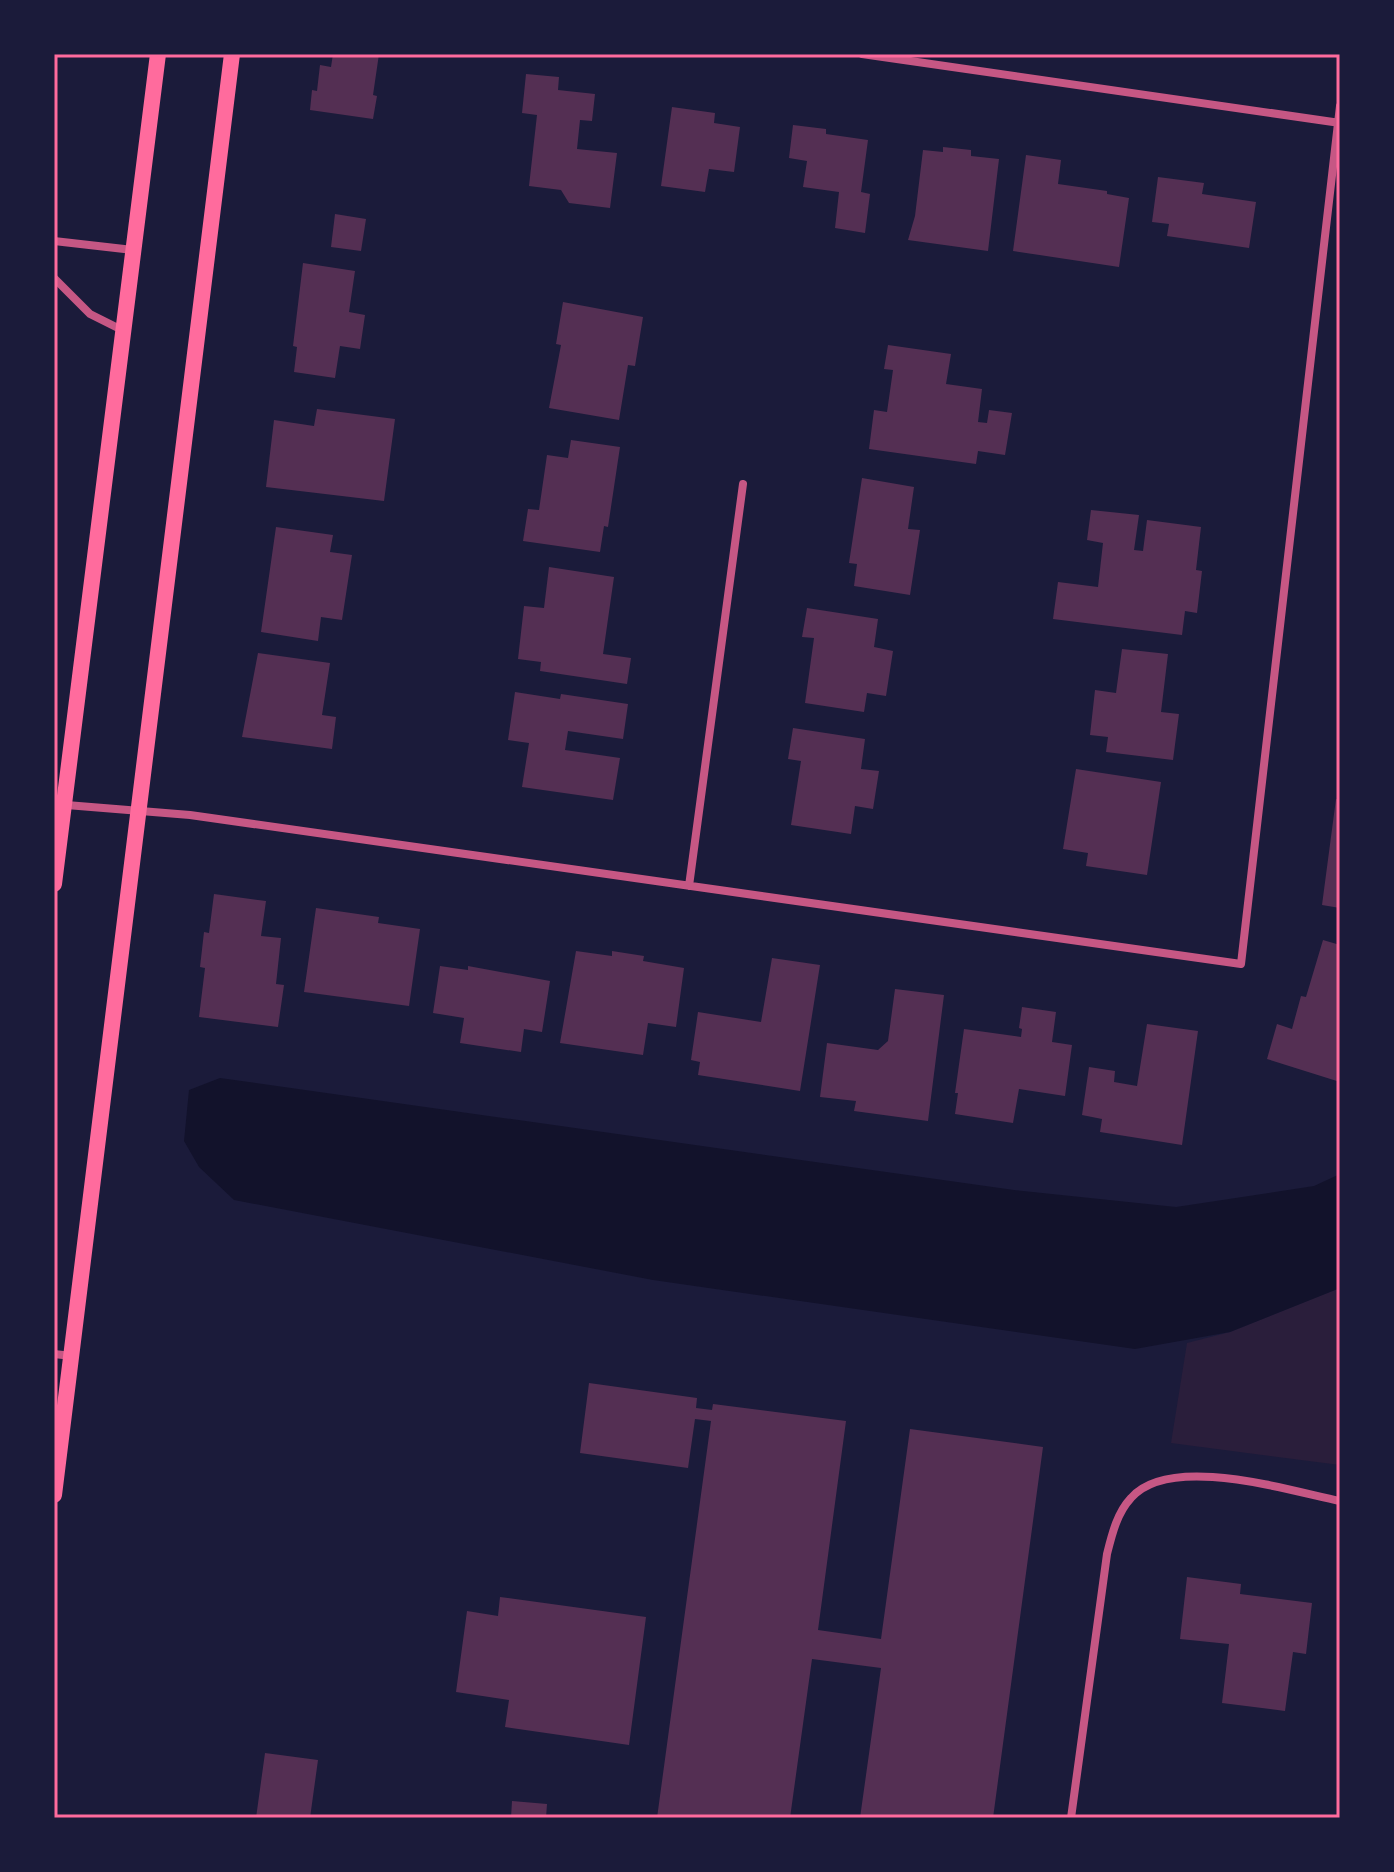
<svg xmlns="http://www.w3.org/2000/svg" width="1394" height="1872" font-family="Spectral,serif">
<style>
.green{fill:#2a1e3b}
.water{fill:#12122b}
.building{fill:#542f53}
.lines{fill:none;stroke-linecap:round;stroke-linejoin:round}
.minor{stroke:#c65784;stroke-width:8}
.secondary{stroke:#ff6b9d;stroke-width:16}
.neatline{fill:none;stroke:#ff6b9d;stroke-width:3}
</style>
<rect width="100%" height="100%" fill="#1b1b3a"/>
<path class="green" d="M1340,1288v177l-169,-22 16,-100 43,-11z"/>
<path class="water" d="M220,1078l794,112 162,17 138,-21 26,-12v114l-110,44 -95,17 -482,-69 -419,-80 -35,-33 -15,-26 5,-51z"/>
<path class="building" d="M333,54h46l-6,41 4,1 -4,23 -63,-9 2,-20 5,1 3,-26 11,2z
M526,74l33,3 -1,13 37,4 -3,27 -12,-1 -3,29 40,4 -7,55 -41,-5 -8,-13 -32,-4 8,-71 -15,-2z
M672,107l43,6 -1,10 26,4 -6,45 -25,-3 -4,23 -44,-6z
M793,125l33,4v5l42,6 -7,52 9,2 -5,39 -30,-5 4,-36 -36,-5 4,-26 -18,-3z
M943,147l28,3v6l28,3 -11,92 -80,-11 7,-24 8,-66 20,2z
M1026,155l35,5 -3,24 49,7v3l22,4 -10,69 -106,-16z
M1158,177l46,6 -2,11 54,8 -7,46 -82,-12 2,-12 -17,-2z
M335,214l31,5 -5,32 -30,-4z
M303,263l52,8 -6,41 16,3 -5,34 -20,-3 -5,32 -41,-6 3,-25 -4,-1z
M563,302l80,15 -8,49 -7,-1 -9,55 -70,-12 12,-63 -5,-1z
M888,345l63,9 -5,30 36,5 -4,33 9,1 2,-13 23,3 -7,42 -27,-4 -2,13 -107,-15 5,-39 13,2 6,-42 -9,-1z
M317,409l78,10 -11,82 -118,-14 8,-67 40,6z
M571,440l49,7 -12,80 -4,-1 -4,26 -77,-11 5,-32 11,1 8,-55 21,3z
M862,478l52,9 -6,42 12,1 -10,65 -56,-9 3,-22 -8,-1z
M1091,510l48,5 -5,35 9,1 4,-31 54,7 -5,43 6,1 -5,42 -12,-2 -3,24 -129,-16 5,-37 40,5 5,-44 -16,-3z
M276,527l57,8 -3,17 22,3 -10,65 -21,-3 -3,24 -57,-9z
M549,567l65,10 -11,77 28,4 -4,26 -87,-13 1,-9 -23,-3 6,-53 20,2z
M807,608l71,11 -4,28 19,4 -7,45 -19,-3 -3,19 -59,-9 9,-65 -12,-1z
M1122,649l46,5 -7,58 18,2 -6,46 -67,-8 2,-15 -18,-2 5,-45 21,3z
M258,653l72,10 -8,52 14,2 -4,32 -90,-12z
M515,692l45,7 1,-5 67,10 -5,35 -55,-8 -3,19 55,8 -7,42 -91,-13 7,-44 -21,-3z
M793,728l72,11 -4,30 18,2 -6,38 -18,-3 -4,28 -60,-9 10,-64 -13,-2z
M1076,769l85,13 -14,93 -61,-9 2,-13 -25,-4z
M1336,799l4,1v108l-18,-3z
M214,894l52,7 -5,35 20,2 -5,46 8,1 -6,42 -79,-10 6,-49 -5,-1 4,-35 5,1z
M316,908l63,9 -1,6 42,6 -11,77 -105,-14z
M1323,940l17,5v137l-73,-23 10,-35 15,5 9,-33 5,1z
M576,951l36,5v-5l32,5 -1,5 41,7 -8,59 -28,-4 -5,32 -83,-12z
M772,958l48,7 -20,126 -102,-16 2,-13 -9,-2 7,-48 63,10z
M440,966l28,4v-4l82,15 -8,51 -18,-3 -3,23 -61,-9 4,-25 -31,-5z
M895,989l49,6 -16,126 -74,-10 2,-10 -36,-4 7,-54 51,7 10,-9z
M1022,1007l34,5 -4,30 20,3 -7,51 -46,-7 -6,34 -58,-9 3,-21h-3l9,-64 57,8 1,-8 -3,-1z
M1147,1024l51,7 -16,114 -82,-13 2,-13 -20,-4 7,-48 26,4 -1,11 23,4z
M589,1383l108,15 -1,10 16,2 1,-6 133,17 -28,209 63,9 29,-210 133,18 -50,371h-133l21,-150 -69,-9 -22,159h-133l54,-397 -16,-2 -7,49 -108,-15z
M1187,1577l54,7 -1,10 72,9 -6,51 -13,-2 -8,59 -63,-8 7,-59 -49,-5z
M500,1597l146,20 -17,128 -124,-18 4,-27 -53,-8 11,-81 31,5z
M265,1753l53,7 -8,58h-54z
M512,1801l35,3 -1,14h-35z"/>
<g class="lines">
<path class="minor" d="M862,54l478,69
M54,241l79,9
M54,278l36,36 34,17
M54,804l136,11 1051,149 99,-858
M689,886l54,-402
M54,1354l18,2
M1071,1818l36,-264c5,-20 10,-41 24,-56 39,-45 159,-7 209,3"/>
<path class="secondary" d="M54,884l104,-830
M54,1495l178,-1441"/>
</g>
<rect width="1394" height="1872" fill="none" stroke="#1b1b3a" stroke-width="112"/>
<rect x="56" y="56" width="1282" height="1760" class="neatline"/>
</svg>
